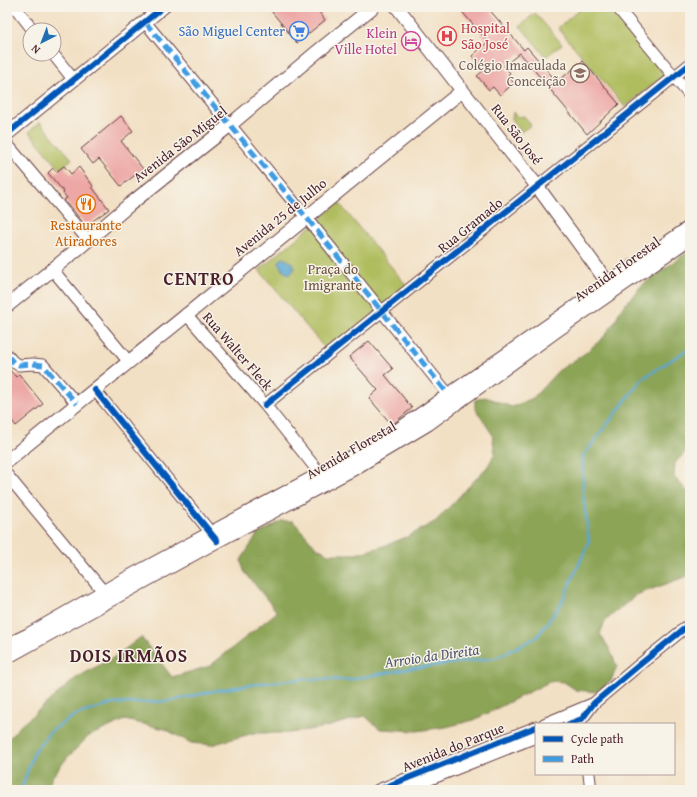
<svg xmlns="http://www.w3.org/2000/svg" width="697" height="797" font-family="'Gentium Book Plus',serif">
<style>
.green{fill:#b0bd5f;stroke:#7d6e45}
.forest{fill:#8ca456;stroke:#6b6240}
.water{fill:#56a6d0;stroke:#50627e}
.lines{fill:none;stroke-linecap:round;stroke-linejoin:round}
.stream{stroke:#56a6d0;stroke-width:2.5}
.building{fill:#eda8a6}
.minor-casing{stroke:#633c42;stroke-width:13}
.major-casing{stroke:#633c42;stroke-width:15}
.minor{stroke:#fff;stroke-width:11}
.major{stroke:#fff;stroke-width:13}
.quiet{stroke:#409be1;stroke-width:5;stroke-dasharray:10 5;stroke-linecap:butt}
.cycleway-casing{stroke:#f7f3e8;stroke-width:8}
.cycleway{stroke:#0057b8;stroke-width:6}
.labels{text-anchor:middle;stroke-width:3;stroke-linejoin:round;paint-order:stroke}
.health-label{font-size:14px;fill:#be3a42;stroke:#f7f3e8;text-anchor:start}
.shop-label{font-size:14px;fill:#366cbe;stroke:#f7f3e8;text-anchor:end}
.hotel-label{font-size:14px;fill:#b23c85;stroke:#f7f3e8;text-anchor:end}
.education-label{font-size:14px;fill:#785e54;stroke:#f7f3e8;text-anchor:end}
.street-label{font-size:14px;fill:#4a1f2b;stroke:#f7f3e8}
.food-label{font-size:14px;fill:#c56008;stroke:#f7f3e8}
.park-label{font-size:14px;fill:#694e3b;stroke:#f7f3e8}
.water-label{font-size:15px;font-style:italic;fill:#4f556d;stroke:#f7f3e8}
.district-label{font-size:18px;font-weight:bold;letter-spacing:1px;fill:#4a1f2b;stroke:#f7f3e8}
</style>
<rect width="100%" height="100%" fill="#f7f3e8"/>
<filter id="ink" filterUnits="userSpaceOnUse"><feTurbulence type="fractalNoise" baseFrequency=".025" numOctaves="2"/><feDisplacementMap in="SourceGraphic" scale="8" xChannelSelector="R" yChannelSelector="G"/><feConvolveMatrix kernelMatrix="1 2 1 2 8 2 1 2 1" color-interpolation-filters="sRGB"/></filter>
<filter id="wash" filterUnits="userSpaceOnUse"><feTurbulence type="fractalNoise" baseFrequency=".012" numOctaves="4" result="noise"/><feDisplacementMap in="SourceGraphic" scale="16" xChannelSelector="R" yChannelSelector="G"/><feGaussianBlur stdDeviation="0.9" result="paint"/><feColorMatrix in="noise" values="0 0 0 0 0 0 0 0 0 0 0 0 0 0 0 0 0 1.4 0 .05"/><feComposite in="paint" operator="in"/></filter>
<g filter="url(#wash)">
<rect width="100%" height="100%" fill="#f2e0c4"/>
<path class="green" d="M582,7h26l57,68 -40,32 -67,-79z
M535,13l27,31 -16,13 -26,-31z
M513,112l4,5 7,-1 7,9 -10,7 -9,-13z
M40,122l32,37 -12,10 -31,-37z
M339,203l68,83 -79,66 -69,-82z"/>
<path class="forest" d="M690,250v197l-15,16 -1,14 16,17v81l-54,20 -31,26 -5,13 9,14 8,18 -6,15 -16,11 -19,-2 -12,-8 -13,-1 -77,39 -28,7 -29,4 -37,-2 -15,-13 -39,11 -36,6h-36l-43,12 -20,-2 -26,-14 -40,-9 -36,16 -22,22 -15,19 -5,13h-40v-49l12,-14 57,-49 40,-22 25,-19 31,40 38,-11 67,-54 -33,-41 -3,-11 16,-25 24,-14h12l23,26 12,7h28l28,-8 25,-10 27,-15 52,-55 7,-13 -3,-19 -17,-26v-8l10,-3 27,10 21,-9 25,-27 26,-17 19,-16 13,-18 4,-10 21,-24z"/>
<path class="water" d="M283,258l8,4 4,6 -5,7 -8,-5 -3,-7 1,-3z"/>
<g class="lines">
<path class="stream" d="M21,790l13,-38 16,-20 25,-17 37,-11 59,-3 42,-10 49,-8 42,-4 43,1 60,-11 89,-11 41,-21 24,-33 28,-62 -6,-49v-37l59,-77 48,-31"/>
</g>
<g id="blocks">
<path class="building" d="M268,7h57l-6,5 6,8 -28,23z
M458,7h29l37,43 3,-3 30,35 26,-21 36,43 -32,30 -67,-81 -16,13 6,7 -2,2 6,8 -14,12 -7,-8 -4,3 -12,-14 7,-6 -12,-14 16,-14z
M121,116l12,15 -12,10 22,28 -22,17 -22,-27 -6,5 -12,-15z
M64,166l7,8 8,-7 14,19 -1,1 17,22 -23,17 -22,-26 3,-2 -4,-5 1,-1 -16,-19 5,-5 3,4z
M369,341l24,28 -8,6 27,33 -20,17 -23,-27 9,-8 -29,-33z
M7,367l9,10 3,-3 24,30 -27,22 -9,-12z"/>
</g>
</g>
<g filter="url(#ink)">
<use href="#blocks" fill-opacity="0" stroke="#633c42" stroke-width="1"/>
<g class="lines">
<g class="minor-casing">
<path id="minor" d="M15,7l18,23
M617,7l73,89
M145,22l161,195 142,177
M53,54l20,25
M7,144l81,96
M52,269l77,93
M186,314l79,91 61,76
M7,355l6,7 6,3 14,-1 10,1 34,39
M95,390l121,149
M265,405l425,-341
M7,475l96,116
M544,724l48,-20
M569,724l13,-5 12,-16 44,-37 52,-42
M589,774l2,16
M378,790l158,-63
M403,790l133,-53"/>
</g>
<g class="major-casing">
<path id="major" d="M397,7l140,179 71,97
M7,134l156,-127
M7,306l67,-54 55,-47 101,-80 87,-73 56,-45
M7,461c152,-123 303,-248 455,-370
M7,645l21,-10 103,-59 254,-137 305,-212
M7,657l210,-116 136,-72 75,-45 128,-93 134,-93"/>
</g>
<use href="#minor" class="minor"/>
<use href="#major" class="major"/>
<path class="quiet" d="M145,22l161,195 142,177
M7,355l6,7 6,3 14,-1 10,1 34,39"/>
<g class="cycleway-casing">
<path id="cycleway" d="M7,134l156,-127
M95,390l122,151
M265,405l425,-341
M569,724l13,-5 12,-16 44,-37 52,-42
M378,790l158,-63"/>
</g>
<use href="#cycleway" class="cycleway"/>
</g>
</g>
<defs>
<g id="supermarket-ring" transform="scale(1)"><circle r="9.5" fill="#f7f3e8" stroke="#3f7fe0" stroke-width="1.5"/><path d="M-6-5.5h2.5l.6 2H6L4.5 2H-2.5L-4.4-4H-6ZM-1.5 3.2a1.3 1.3 0 1 0 .1 0ZM3 3.2a1.3 1.3 0 1 0 .1 0Z" fill="#3f7fe0"/></g>
<g id="hospital-ring" transform="scale(1)"><circle r="9.5" fill="#f7f3e8" stroke="#e0444e" stroke-width="1.5"/><path d="M-5-5h3v3.5h4V-5h3V5h-3V1.5h-4V5h-3Z" fill="#e0444e"/></g>
<g id="hotel-ring" transform="scale(1)"><circle r="9.5" fill="#f7f3e8" stroke="#d1479c" stroke-width="1.5"/><path d="M-6-4.5h1.5V1H6V5H4.5V3h-9V5H-6ZM-4 0a1.8 1.8 0 1 1 3.6 0ZM.5 0V-2.5h3Q6-2.5 6 0Z" fill="#d1479c"/></g>
<g id="school-ring" transform="scale(1)"><circle r="9.5" fill="#f7f3e8" stroke="#8d6e63" stroke-width="1.5"/><path d="M0-5L7-2L0 1L-7-2ZM-4 1L0 2.5L4 1V4Q0 6-4 4Z" fill="#8d6e63"/></g>
<g id="restaurant-ring" transform="scale(1)"><circle r="9.5" fill="#f7f3e8" stroke="#e8710a" stroke-width="1.5"/><path d="M-5-6h1v4h1v-4h1v4h1v-4h1v5L-1.5 .5V6h-2V.5L-5-1ZM5-6V6H3V1.5H1.5Q1.5-4 5-6Z" fill="#e8710a"/></g>
</defs>
<g fill-rule="evenodd">
<use href="#supermarket-ring" x="299" y="31"/>
<use href="#hospital-ring" x="447" y="36"/>
<use href="#hotel-ring" x="411" y="41"/>
<use href="#school-ring" x="580" y="73"/>
<use href="#restaurant-ring" x="86" y="204"/>
</g>
<g class="labels">
<g class="health-label">
<text x="461" y="33">Hospital<tspan x="461" dy="16">São José</tspan></text>
</g>
<g class="shop-label">
<text x="285" y="36">São Miguel Center</text>
</g>
<g class="hotel-label">
<text x="397" y="38">Klein<tspan x="397" dy="16">Ville Hotel</tspan></text>
</g>
<g class="education-label">
<text x="566" y="70">Colégio Imaculada<tspan x="566" dy="16">Conceição</tspan></text>
</g>
<g class="street-label">
<text transform="translate(517 134) rotate(52)" y="5">Rua São José</text>
<text transform="translate(180 144) rotate(-38)" y="5">Avenida São Miguel</text>
<text transform="translate(280 217) rotate(-39)" y="5">Avenida 25 de Julho</text>
<text transform="translate(470 225) rotate(-39)" y="5">Rua Gramado</text>
<text transform="translate(617 269) rotate(-35)" y="5">Avenida Florestal</text>
<text transform="translate(238 351) rotate(49)" y="5">Rua Walter Fleck</text>
<text transform="translate(351 450) rotate(-30)" y="5">Avenida Florestal</text>
<text transform="translate(453 747) rotate(-22)" y="5">Avenida do Parque</text>
</g>
<g class="food-label">
<text x="86" y="230">Restaurante<tspan x="86" dy="16">Atiradores</tspan></text>
</g>
<g class="park-label">
<text x="333" y="274">Praça do<tspan x="333" dy="16">Imigrante</tspan></text>
</g>
<g class="water-label">
<text transform="translate(432 656) rotate(-8)" y="5">Arroio da Direita</text>
</g>
<g class="district-label">
<text x="199" y="285">CENTRO</text>
<text x="129" y="662">DOIS IRMÃOS</text>
</g>
</g>
<rect width="697" height="797" fill="none" stroke="#f7f3e8" stroke-width="24"/>
<rect x="535" y="723" width="140" height="52" fill="#f7f3e8" stroke="#b29e9c"/>
<rect x="543" y="736" width="20" height="6" fill="#0057b8" stroke="#b29e9c"/>
<text x="571" y="743" font-size="12" fill="#4a1f2b">Cycle path</text>
<rect x="543" y="756" width="20" height="6" fill="#409be1" stroke="#b29e9c"/>
<text x="571" y="763" font-size="12" fill="#4a1f2b">Path</text>
<g transform="translate(42 42) rotate(222)"><circle r="19" fill="#f7f3e8" stroke="#b29e9c"/>
<path d="M0-3L7 15L0 10L-7 15Z" fill="#1f6fb2"/>
<text y="-6" font-size="11" font-weight="bold" text-anchor="middle" fill="#4a1f2b">N</text>
</g>
</svg>
